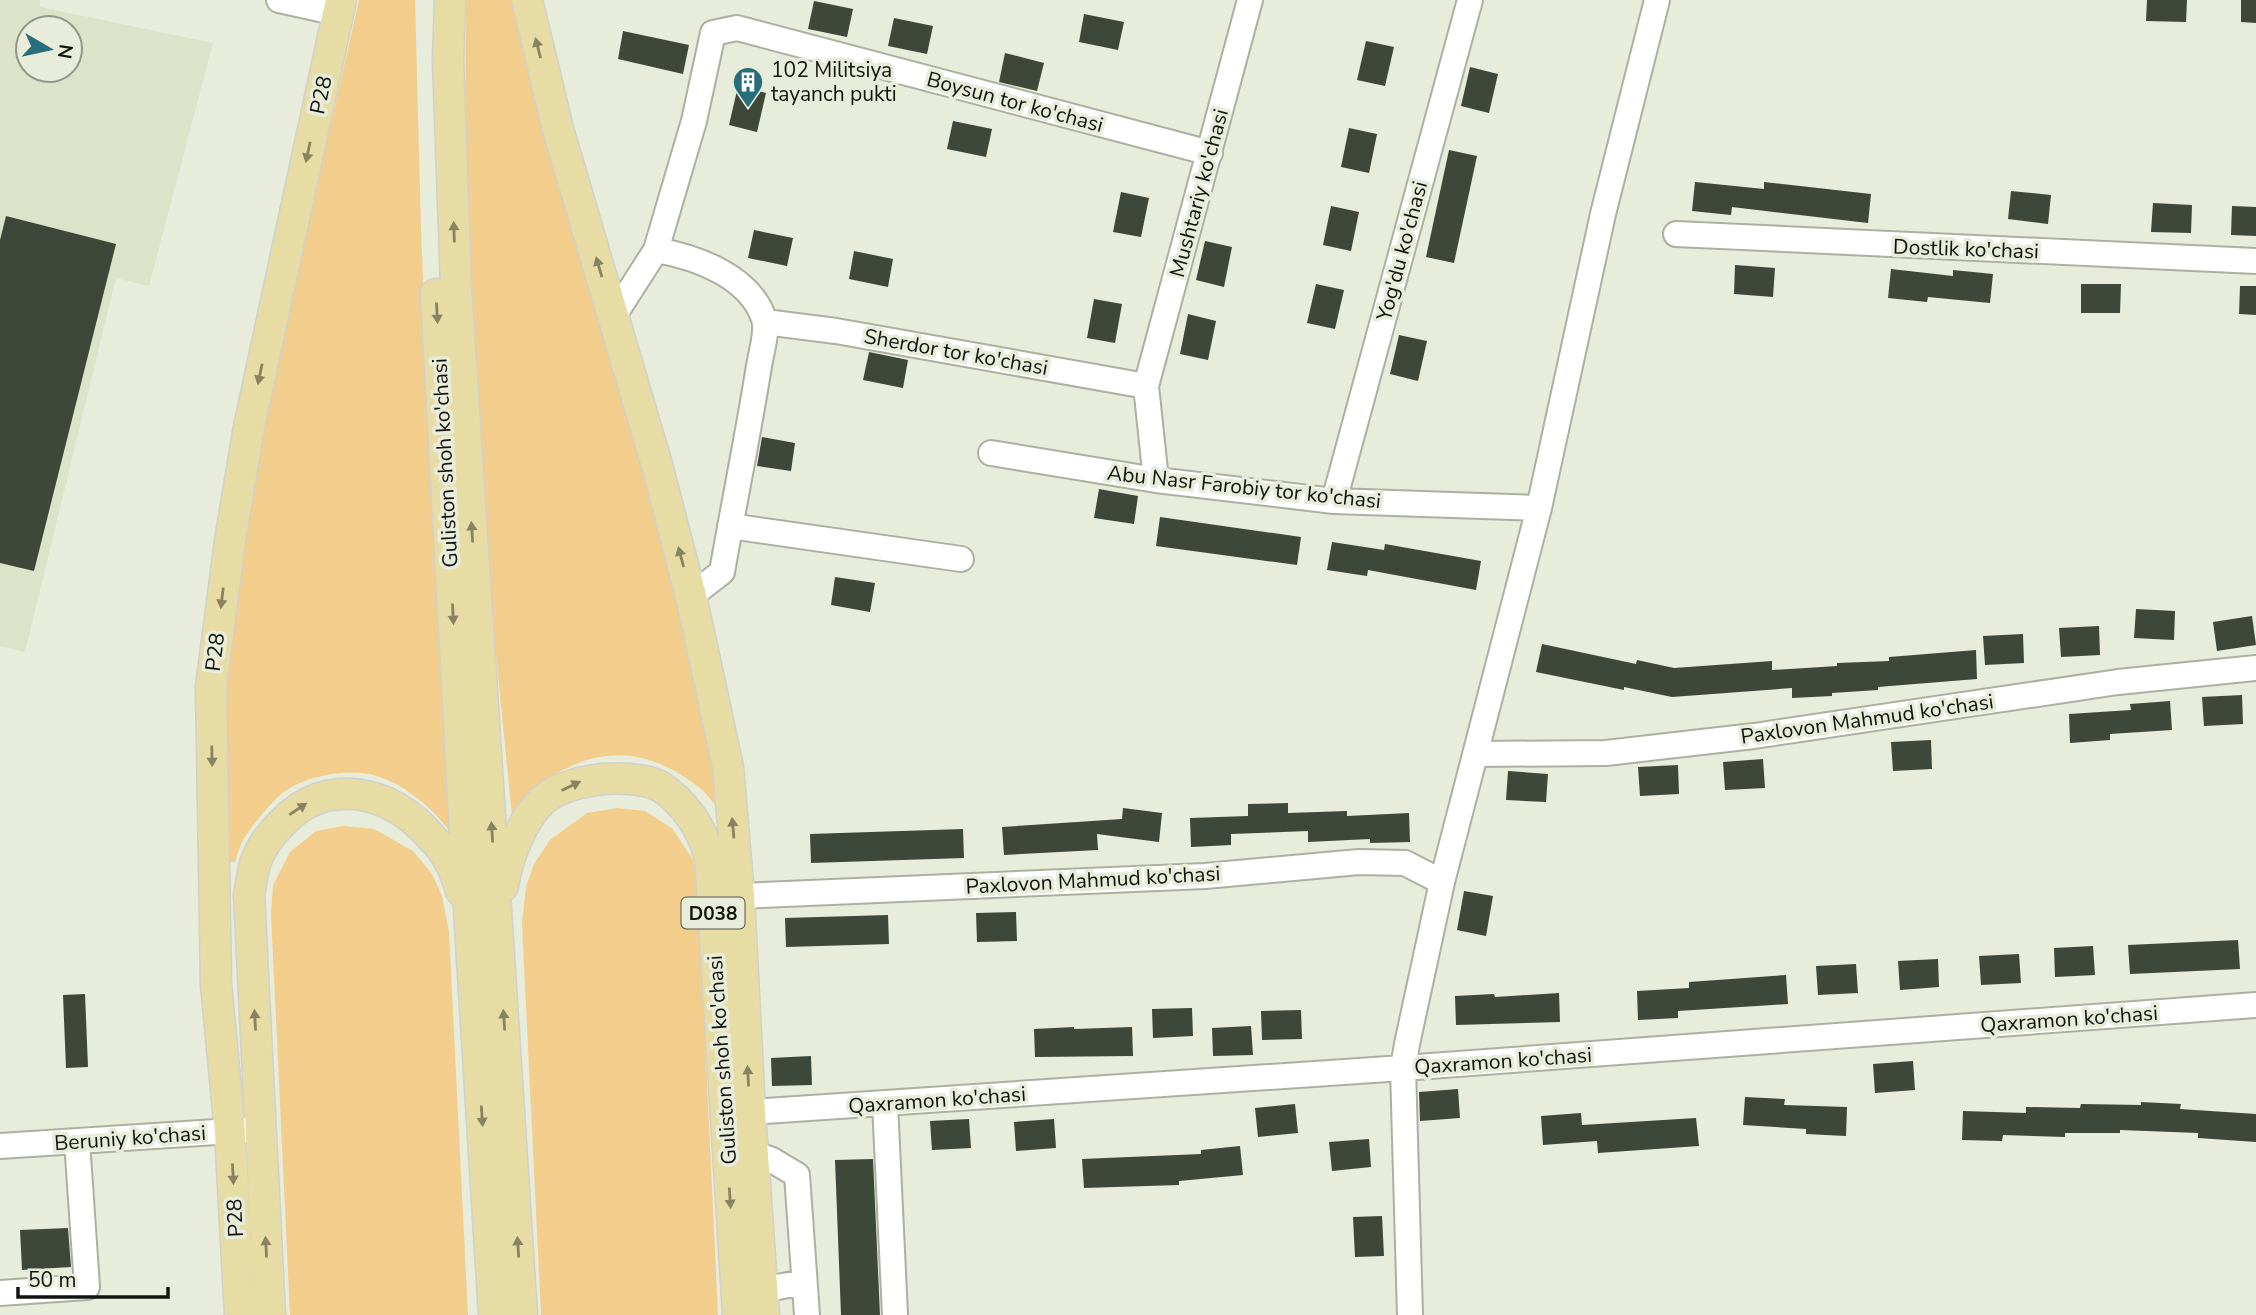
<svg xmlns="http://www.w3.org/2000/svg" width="2256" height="1315" font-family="'Nunito Sans',sans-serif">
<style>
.built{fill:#dce3c9;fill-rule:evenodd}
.green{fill:#f3cd8c}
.building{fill:#3d473a}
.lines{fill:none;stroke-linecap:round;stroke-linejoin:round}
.minor-casing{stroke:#acb19f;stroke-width:28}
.major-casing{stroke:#d0d0cf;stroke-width:33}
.minor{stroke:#fff;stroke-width:24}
.major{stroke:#e6dca4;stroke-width:30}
.oneway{fill:#878260}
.labels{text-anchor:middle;stroke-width:7;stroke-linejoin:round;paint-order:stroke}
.shield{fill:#e8ecda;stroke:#52544a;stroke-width:2}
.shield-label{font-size:19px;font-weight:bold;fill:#12130d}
.poi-label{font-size:21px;fill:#12130d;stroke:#e8ecda;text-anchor:start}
.street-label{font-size:21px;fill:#12130d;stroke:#e8ecda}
</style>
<rect width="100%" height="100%" fill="#e8ecda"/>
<path class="built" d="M0,0h40v7l173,36 -64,243 -33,-8 -91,374 -25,-6zM28,28h42v42h-42z"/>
<path class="green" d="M359,0h56l6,229 13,311 23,300c-21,-28 -49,-56 -84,-65 -28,-7 -72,2 -93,20 -10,9 -32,35 -38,47 -3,6 -5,14 -7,20h-7l-5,-182 41,-259z
M466,0h49l97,341 109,429 1,44c-7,-9 -15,-21 -25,-28 -42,-33 -86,-41 -134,-16 -12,6 -27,14 -36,24 -6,6 -10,15 -15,22l-30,-302 -17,-378z
M617,808l28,3 28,18 20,31 5,30 20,425h-177l-19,-391 4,-37 8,-23 16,-24 37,-27z
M344,826l30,3 39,22 19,23 10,22 7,36 19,383h-178l-19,-400 2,-30 17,-33 26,-21z"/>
<path class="building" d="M2147,0h40l-1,22 -40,-1z
M2241,0h15v23l-15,-1z
M814,1l39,8 -6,28 -39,-8z
M1084,14l40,8 -6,28 -39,-8z
M894,18l39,8 -6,28 -39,-8z
M623,31l66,14 -6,29 -65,-15z
M1366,41l28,6 -9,39 -28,-6z
M1005,53l39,10 -7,28 -38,-9z
M1470,67l28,7 -9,39 -28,-7z
M738,86l28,7 -9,39 -28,-7z
M953,121l39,8 -6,28 -39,-8z
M1349,128l28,6 -8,39 -28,-6z
M1449,150l28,6 -23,107 -28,-6z
M1695,182l69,7v-7l107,12 -3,29 -136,-16 -1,8 -39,-4z
M2011,191l40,4 -3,29 -40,-5z
M1121,192l28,6 -8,39 -28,-5z
M2153,203l39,2 -1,28 -40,-1z
M1331,206l28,6 -8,39 -28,-6z
M2232,206l24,1v29l-25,-1z
M6,216l110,28 -82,327 -34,-8v-323z
M754,230l39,8 -6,28 -39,-8z
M1205,241l27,6 -8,40 -28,-7z
M854,251l39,8 -5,28 -39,-8z
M1735,265l40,3 -2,29 -39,-3z
M1891,269l62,7v-6l40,4 -3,29 -62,-6 -1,5 -39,-4z
M1316,284l28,6 -9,39 -28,-6z
M2081,284h40l-1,29h-39z
M2240,286h16v29l-17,-1z
M1094,299l28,5 -7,39 -28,-5z
M1188,314l28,7 -8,39 -28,-6z
M1399,335l28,6 -9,40 -28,-7z
M869,352l39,8 -5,28 -40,-8z
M762,437l33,6 -4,28 -34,-5z
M1099,489l39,7 -4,28 -40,-6z
M1160,517l141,20 -4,28 -141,-19z
M1332,542l52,8 1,-6 96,17 -5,29 -108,-20 -1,6 -40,-6z
M835,577l40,6 -5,29 -39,-7z
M2136,609l39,2 -1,29 -40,-2z
M2252,616l4,29 -39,6 -4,-29z
M2099,626l1,29 -39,2 -2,-29z
M2023,634l1,29 -39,2 -2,-29z
M1542,644l94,20 1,-4 37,8 98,-7v9l65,-4v-3l52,-2v-4l87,-7 1,29 -99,8v3l-46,3v3l-40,2v-10l-120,9 -48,-10v3l-88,-18z
M2242,695l1,29 -39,2 -2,-29z
M2170,701l2,29 -62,4v6l-40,3 -1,-29 62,-4 -1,-6z
M1931,740l1,29 -39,2 -2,-29z
M1763,759l2,29 -40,2 -2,-28z
M1678,765l1,29 -39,2 -2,-29z
M1508,771l40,3 -2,28 -40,-2z
M1288,803v10l59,-2v5l62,-3 1,29 -40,1v-4l-62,3v-11l-77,3v11l-40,2 -1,-29 58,-2v-12z
M1123,808l39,5 -3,29 -62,-8 1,16 -94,5 -2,-28 120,-8z
M963,829l1,29 -153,5 -1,-29z
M1464,891l29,5 -7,40 -29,-6z
M1016,912l1,29 -40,1 -1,-29z
M888,915l1,29 -103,3 -1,-29z
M2238,940l2,29 -110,5 -2,-29z
M2093,946l2,29 -40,2 -1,-29z
M2019,954l2,29 -40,2 -2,-29z
M1938,959l1,28 -39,3 -2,-29z
M1856,964l2,29 -40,2 -2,-29z
M1786,975l2,29 -110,7v7l-40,2 -1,-29 52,-3v-6z
M1559,993l1,29 -104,3 -1,-29 39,-2 1,3z
M85,994l3,73 -22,1 -3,-73z
M1192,1008l1,28 -40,2 -1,-29z
M1301,1010l1,29 -40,1 -1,-29z
M1251,1026l2,29 -40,1 -1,-28z
M1074,1027v2l58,-2 1,29 -98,1 -1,-28z
M811,1056l1,29 -40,1 -1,-28z
M1913,1061l2,29 -40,3 -2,-29z
M1458,1089l2,29 -40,3 -1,-29z
M1745,1097l40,2 -1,6 63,2 -1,29 -40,-2v-5l-63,-4z
M2141,1102l40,2 -1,5 76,5v28l-58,-4v-5l-78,-3v3h-55v4l-62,-2 -1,6 -40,-1 1,-29 63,2v-6l54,1 1,-4 60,1z
M1295,1104l3,29 -40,4 -3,-29z
M1581,1113l1,12 114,-7 3,28 -101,7 -1,-12 -54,4 -2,-29z
M969,1119l2,29 -39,2 -2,-29z
M1054,1119l2,29 -40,3 -2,-29z
M1369,1139l2,28 -39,4 -3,-29z
M1240,1146l3,29 -64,6v4l-95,3 -2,-29 119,-5v-4z
M873,1159l7,156h-39l-6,-155z
M1382,1216l2,40 -29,1 -2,-40z
M68,1228l3,39 -49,3 -2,-40z"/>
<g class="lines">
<g class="minor-casing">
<path id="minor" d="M279,0l59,13
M1676,234l580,27
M656,250c40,7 94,26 108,69 4,12 -3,34 -5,47 -11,69 -25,137 -37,206l-31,24
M613,317l43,-67 38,-129 19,-88 24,-5 473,125
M765,322l71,9 310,55
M991,453l165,27 178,21 205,7
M1156,480l-10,-94 104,-386
M1334,501l136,-501
M730,526l231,33
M1477,754l129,-1 148,-17 364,-54 138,-14
M739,896l466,-20 154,-14 46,1 37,19
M885,1103l10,212
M750,1112l653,-44 853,-63
M0,1146l247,-16
M753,1153l19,7 25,15 10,140
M762,1290l42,-8
M0,1293l87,-6 -10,-146
M1410,1315l-7,-247 4,-24 35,-162 97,-374 64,-294 54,-214"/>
</g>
<g class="major-casing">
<path id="major" d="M450,0l-2,61 8,225 66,1029
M527,0l31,129 99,336 34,131 37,171 11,129 11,216 14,203
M436,294l34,632 24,389
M503,886c4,-27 19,-67 40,-86 15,-13 41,-19 60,-21 17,-1 42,-1 58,8 23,15 42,42 48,69 3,10 2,21 3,32l26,427
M240,1315l-10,-183 -14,-148 -5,-297 19,-146 19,-114 92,-427
M270,1315l-21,-420c2,-10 3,-21 6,-31 5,-16 15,-29 26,-40 44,-49 110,-34 149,12 6,6 13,13 17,21 6,10 11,23 14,34"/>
</g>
<use href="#minor" class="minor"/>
<use href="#major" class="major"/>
</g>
<defs><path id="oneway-solid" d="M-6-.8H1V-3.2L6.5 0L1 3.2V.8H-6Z" transform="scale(1.75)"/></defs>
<g class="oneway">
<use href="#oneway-solid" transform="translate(538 48) rotate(-104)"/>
<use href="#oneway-solid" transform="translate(308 152) rotate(102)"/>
<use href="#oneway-solid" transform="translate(454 232) rotate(-92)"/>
<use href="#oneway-solid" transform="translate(599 267) rotate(-106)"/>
<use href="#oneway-solid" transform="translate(437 313) rotate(87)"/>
<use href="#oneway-solid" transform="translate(260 374) rotate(102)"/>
<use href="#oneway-solid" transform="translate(472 532) rotate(-94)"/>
<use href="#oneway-solid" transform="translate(681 557) rotate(-105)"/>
<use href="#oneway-solid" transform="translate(222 598) rotate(97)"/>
<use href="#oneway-solid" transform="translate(453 614) rotate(87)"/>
<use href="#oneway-solid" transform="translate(212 756) rotate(89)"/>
<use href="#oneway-solid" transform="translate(571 786) rotate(-26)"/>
<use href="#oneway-solid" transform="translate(298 809) rotate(-34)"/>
<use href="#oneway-solid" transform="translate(733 828) rotate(-95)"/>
<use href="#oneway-solid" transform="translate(492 832) rotate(-94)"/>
<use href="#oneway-solid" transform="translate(255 1020) rotate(-93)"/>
<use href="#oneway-solid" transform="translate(504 1020) rotate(-94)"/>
<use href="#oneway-solid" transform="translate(748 1076) rotate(-93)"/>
<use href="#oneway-solid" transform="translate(482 1116) rotate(86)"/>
<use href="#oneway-solid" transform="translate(233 1174) rotate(87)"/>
<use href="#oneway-solid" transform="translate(730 1198) rotate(86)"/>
<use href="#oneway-solid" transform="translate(266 1247) rotate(-93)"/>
<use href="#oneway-solid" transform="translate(518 1247) rotate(-94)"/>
</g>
<defs>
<g id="building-pin" transform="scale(1.575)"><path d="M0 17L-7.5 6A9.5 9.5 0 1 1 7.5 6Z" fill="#276d7b" stroke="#e8ecda"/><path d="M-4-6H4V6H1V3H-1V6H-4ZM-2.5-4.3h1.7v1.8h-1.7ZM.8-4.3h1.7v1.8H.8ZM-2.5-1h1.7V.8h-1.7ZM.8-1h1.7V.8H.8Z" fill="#fff"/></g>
</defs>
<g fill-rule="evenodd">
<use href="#building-pin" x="748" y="82"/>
</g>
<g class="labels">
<rect class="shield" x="681.5" y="897.5" width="63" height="31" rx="5"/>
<g class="shield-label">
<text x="713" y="920">D038</text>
</g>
<g class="poi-label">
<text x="771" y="77">102 Militsiya<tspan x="771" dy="24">tayanch pukti</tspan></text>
</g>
<g class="street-label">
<text transform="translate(321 95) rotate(-78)" y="7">Р28</text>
<text transform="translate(1015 102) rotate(15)" y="7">Boysun tor ko'chasi</text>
<text transform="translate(1199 193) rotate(-75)" y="7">Mushtariy ko'chasi</text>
<text transform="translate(1966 249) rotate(2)" y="7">Dostlik ko'chasi</text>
<text transform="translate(1402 251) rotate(-75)" y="7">Yog'du ko'chasi</text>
<text transform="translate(956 352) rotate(10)" y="7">Sherdor tor ko'chasi</text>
<text transform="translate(445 463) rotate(-93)" y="7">Guliston shoh ko'chasi</text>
<text transform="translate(1244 487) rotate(6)" y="7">Abu Nasr Farobiy tor ko'chasi</text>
<text transform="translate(215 652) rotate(-83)" y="7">Р28</text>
<text transform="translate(1867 719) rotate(-8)" y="7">Paxlovon Mahmud ko'chasi</text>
<text transform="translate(1093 880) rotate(-3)" y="7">Paxlovon Mahmud ko'chasi</text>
<text transform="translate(2069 1019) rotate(-4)" y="7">Qaxramon ko'chasi</text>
<text transform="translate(722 1060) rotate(-94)" y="7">Guliston shoh ko'chasi</text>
<text transform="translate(1503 1061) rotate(-4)" y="7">Qaxramon ko'chasi</text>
<text transform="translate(937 1100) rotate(-4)" y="7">Qaxramon ko'chasi</text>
<text transform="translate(130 1138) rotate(-4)" y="7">Beruniy ko'chasi</text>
<text transform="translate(235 1218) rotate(-93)" y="7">Р28</text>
</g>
</g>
<g transform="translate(49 49) rotate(99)"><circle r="33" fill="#e8ecda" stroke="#929588" stroke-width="2"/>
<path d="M0-5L12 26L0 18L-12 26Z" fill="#276d7b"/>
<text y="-10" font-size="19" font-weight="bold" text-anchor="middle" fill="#12130d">N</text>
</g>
<path d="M18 1287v10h150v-10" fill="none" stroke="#12130d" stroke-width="3.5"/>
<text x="28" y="1287" font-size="21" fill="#12130d" stroke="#e8ecda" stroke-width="5" paint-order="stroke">50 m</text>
</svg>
